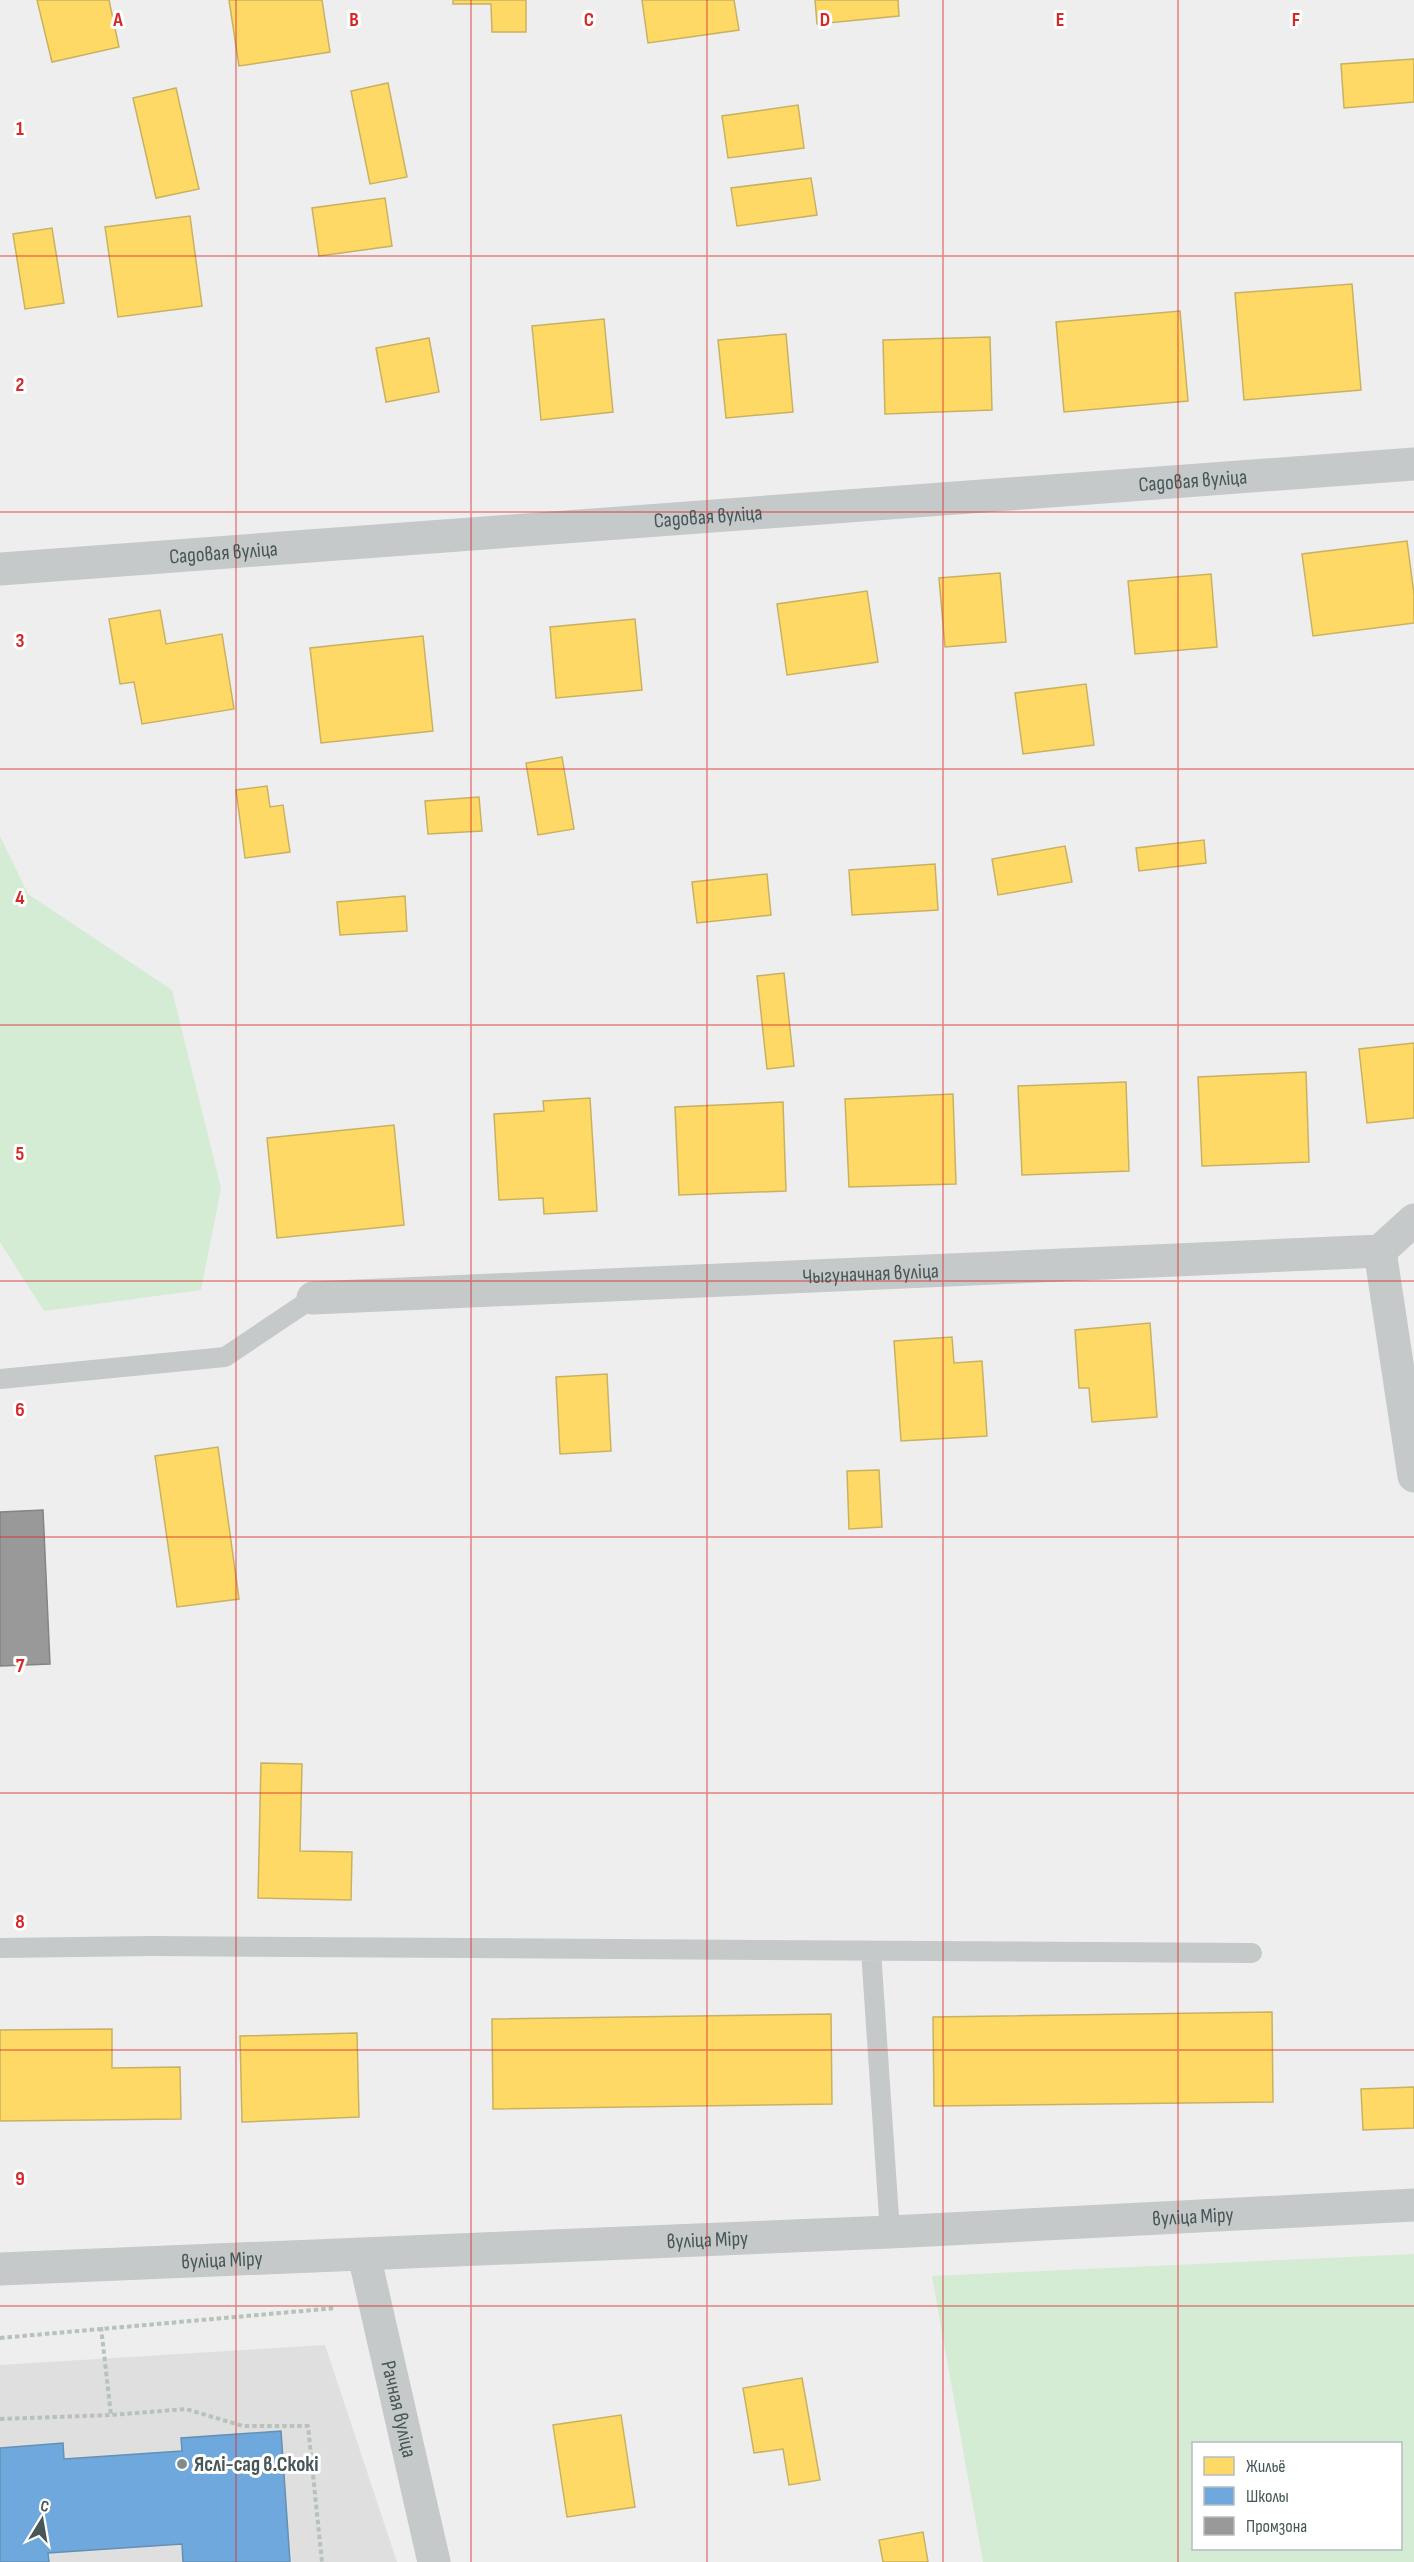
<svg xmlns="http://www.w3.org/2000/svg" width="1414" height="2562" font-family="'Sofia Sans Condensed',sans-serif">
<style>
.education{fill:#e0dfe0}
.green{fill:#d4ecd4;fill-rule:evenodd}
.homes{fill:#ffd966;stroke:#c8b262;stroke-width:1.5}
.schools{fill:#6fa8dc;stroke:#6390b4;stroke-width:1.5}
.industry{fill:#999;stroke:#808586;stroke-width:1.5}
.lines{fill:none;stroke-linecap:round;stroke-linejoin:round}
.path{stroke:#b6c2ba;stroke-width:4;stroke-dasharray:4.5 3;stroke-linecap:butt}
.service{stroke:#c5c9c9;stroke-width:20}
.minor{stroke:#c5c9c9;stroke-width:33}
.tertiary{stroke:#c5c9c9;stroke-width:33}
.grid{fill:none;stroke:#d62828;stroke-width:1.5;stroke-opacity:0.55}
.poi-dot{fill:#818c8c;stroke:#fff;stroke-width:2}
.labels{text-anchor:middle;stroke-width:6;stroke-linejoin:round;paint-order:stroke}
.street-label{font-size:21px;fill:#475758;stroke:#fff}
.poi-label{font-size:21px;font-weight:bold;fill:#475758;stroke:#fff;text-anchor:start}
.grid-label{font-size:20px;text-anchor:middle;font-weight:bold;fill:#d62828;stroke:#fff;stroke-width:6;stroke-linejoin:round;paint-order:stroke}
</style>
<rect width="100%" height="100%" fill="#eee"/>
<path class="education" d="M325,2345l72,217h-397v-197z"/>
<path class="green" d="M0,836l28,58 144,96 49,198 -20,102 -157,21 -44,-69z
M1414,2254v308h-431l-51,-286zM1194,2444h206v104h-206z"/>
<path class="homes" d="M37,0h72l10,47 -67,15z
M229,0h93l8,52 -91,14z
M453,0h73v32h-34l-1,-28h-38z
M642,0h92l5,30 -91,13z
M815,0h83l1,16 -82,8z
M1414,59v43l-70,6 -3,-44z
M388,83l19,94 -37,7 -19,-93z
M176,88l23,101 -43,9 -23,-100z
M798,105l6,43 -76,10 -6,-42z
M811,178l6,37 -80,11 -6,-38z
M385,198l7,48 -73,10 -7,-48z
M190,216l12,90 -84,11 -13,-90z
M52,228l12,75 -39,6 -12,-75z
M1352,284l9,106 -117,10 -9,-107z
M1180,311l8,90 -124,11 -8,-90z
M604,319l9,93 -72,8 -9,-94z
M786,334l7,78 -67,6 -8,-78z
M990,337l2,73 -107,4 -2,-74z
M429,338l10,54 -53,10 -10,-54z
M1407,541l7,53v29l-101,13 -11,-82z
M1000,573l6,69 -61,5 -6,-69z
M1211,574l6,73 -82,7 -7,-73z
M867,591l11,71 -91,13 -10,-71z
M160,610l6,34 56,-10 12,75 -92,15 -8,-42 -14,2 -11,-65z
M635,619l7,71 -86,8 -6,-71z
M423,636l10,95 -112,12 -11,-95z
M1086,684l8,61 -71,9 -8,-61z
M562,757l12,72 -36,6 -12,-72z
M267,786l3,21 13,-2 7,47 -45,6 -9,-68z
M479,797l3,34 -54,3 -3,-33z
M1204,840l2,23 -67,8 -3,-23z
M1065,846l7,36 -74,13 -6,-36z
M935,864l3,46 -86,5 -3,-45z
M767,874l4,41 -74,8 -5,-41z
M405,896l2,35 -67,4 -3,-33z
M784,973l10,93 -27,3 -10,-93z
M1414,1043v75l-47,5 -8,-74z
M1306,1072l3,90 -107,4 -4,-89z
M1126,1082l3,89 -107,4 -4,-89z
M953,1094l3,90 -107,3 -4,-88z
M590,1098l7,113 -53,3 -1,-16 -44,2 -5,-86 50,-3 -1,-10z
M783,1102l3,89 -107,4 -4,-88z
M394,1125l10,100 -127,13 -10,-100z
M1150,1323l7,94 -65,5 -3,-34h-10l-4,-58z
M952,1337l2,26 28,-2 5,75 -86,5 -7,-100z
M607,1374l4,77 -51,3 -4,-77z
M218,1447l21,152 -62,8 -22,-151z
M879,1470l3,57 -33,2 -2,-58z
M261,1763l41,1 -2,87 52,1 -1,48 -93,-2z
M1272,2012l1,90 -339,4 -1,-89z
M831,2014l1,90 -339,5 -1,-90z
M112,2029v39l68,-1 1,52 -181,2v-91z
M357,2033l2,84 -117,5 -2,-86z
M1414,2087v41l-51,2 -2,-41z
M802,2378l18,102 -31,5 -6,-36 -29,4 -11,-65z
M621,2415l14,92 -68,10 -14,-92z
M923,2532l5,30h-45l-4,-22z"/>
<path class="schools" d="M281,2431l9,131h-107l-1,-18 -134,9 1,9h-49v-114l63,-5 1,16 118,-8 -1,-13z"/>
<path class="industry" d="M43,1510l7,154 -50,2v-154z"/>
<g class="lines">
<path class="path" d="M101,2327l10,88
M0,2338l336,-30
M0,2419l111,-4 75,-6 57,17h65l14,136"/>
<path class="service" d="M0,1379l225,-22 88,-59
M0,1948l152,-2 1100,7
M871,1951l19,281"/>
<g class="minor">
<path id="s1" d="M0,569l1414,-105"/>
<path d="M1380,1251l34,225"/>
<path id="s2" d="M313,1298l1067,-47 34,-31"/>
<path id="s3" d="M364,2255l70,307"/>
</g>
<path class="tertiary" id="s4" d="M0,2269l890,-37 524,-27"/>
</g>
<path class="grid" d="M236,0v2562M471,0v2562M707,0v2562M943,0v2562M1178,0v2562M0,256h1414M0,512h1414M0,769h1414M0,1025h1414M0,1281h1414M0,1537h1414M0,1793h1414M0,2050h1414M0,2306h1414"/>
<circle class="poi-dot" cx="182" cy="2464" r="6"/>
<g class="labels">
<g class="street-label">
<text dy="7" stroke="none"><textPath href="#s1" startOffset="1196">Садовая вуліца</textPath></text>
<text dy="7" stroke="none"><textPath href="#s1" startOffset="710">Садовая вуліца</textPath></text>
<text dy="7" stroke="none"><textPath href="#s1" startOffset="224">Садовая вуліца</textPath></text>
<text dy="7" stroke="none"><textPath href="#s2" startOffset="558">Чыгуначная вуліца</textPath></text>
<text dy="7" stroke="none"><textPath href="#s4" startOffset="1194">вуліца Міру</textPath></text>
<text dy="7" stroke="none"><textPath href="#s4" startOffset="708">вуліца Міру</textPath></text>
<text dy="7" stroke="none"><textPath href="#s4" startOffset="222">вуліца Міру</textPath></text>
<text dy="7" stroke="none"><textPath href="#s3" startOffset="158">Рачная вуліца</textPath></text>
</g>
<g class="poi-label">
<text x="194" y="2471">Яслі-сад в.Скокі</text>
</g>
</g>
<g class="grid-label">
<text x="118" y="26">A</text>
<text x="354" y="26">B</text>
<text x="589" y="26">C</text>
<text x="825" y="26">D</text>
<text x="1060" y="26">E</text>
<text x="1296" y="26">F</text>
<text x="20" y="135">1</text>
<text x="20" y="391">2</text>
<text x="20" y="647">3</text>
<text x="20" y="904">4</text>
<text x="20" y="1160">5</text>
<text x="20" y="1416">6</text>
<text x="20" y="1672">7</text>
<text x="20" y="1928">8</text>
<text x="20" y="2185">9</text>
</g>
<rect x="1192" y="2442" width="210" height="108" fill="#ffffff" stroke="#b5bcbc" stroke-width="1.5"/>
<rect x="1204" y="2457" width="30" height="18" fill="#ffd966" stroke="#b5bcbc" stroke-width="1.5"/>
<text x="1246" y="2472" font-size="18" fill="#475758">Жильё</text>
<rect x="1204" y="2487" width="30" height="18" fill="#6fa8dc" stroke="#b5bcbc" stroke-width="1.5"/>
<text x="1246" y="2502" font-size="18" fill="#475758">Школы</text>
<rect x="1204" y="2517" width="30" height="18" fill="#999999" stroke="#b5bcbc" stroke-width="1.5"/>
<text x="1246" y="2532" font-size="18" fill="#475758">Промзона</text>
<g transform="translate(42 2520) rotate(11)" stroke="#ffffff" stroke-width="4.5" paint-order="stroke">
<path d="M0-4.5L10 22L0 15L-10 22Z" fill="#475758"/>
<text y="-9" font-size="16" font-weight="bold" text-anchor="middle" fill="#475758">С</text>
</g>
</svg>
